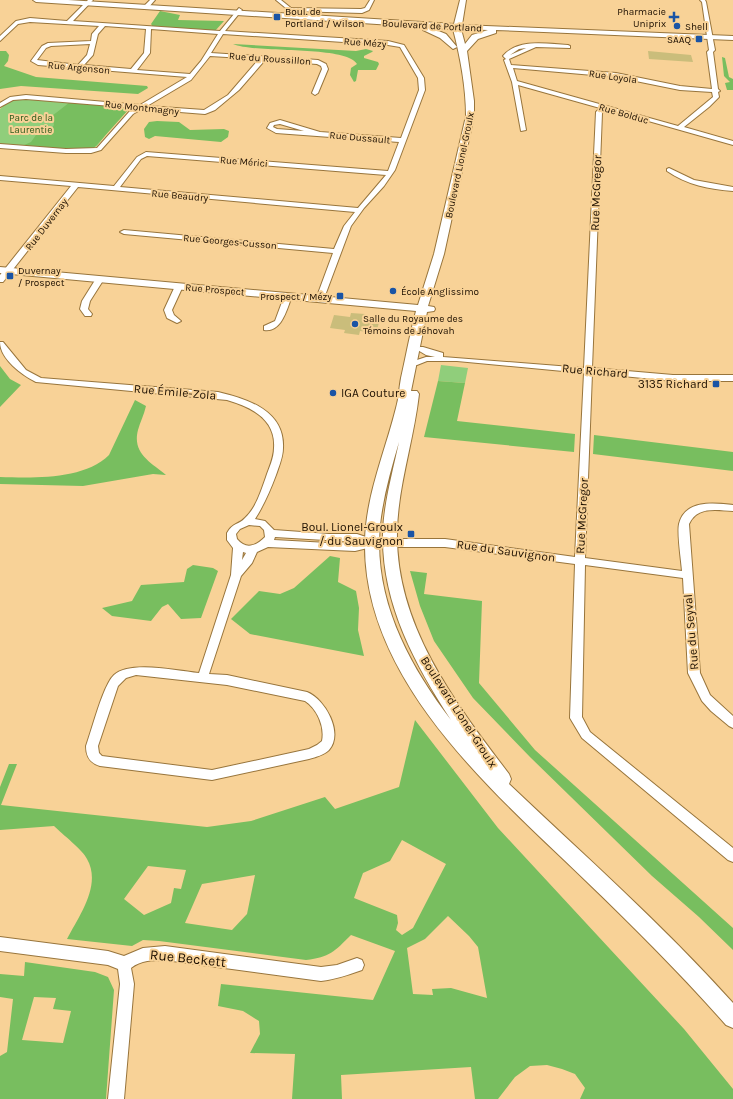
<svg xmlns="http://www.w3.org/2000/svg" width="733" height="1099" font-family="Karla,sans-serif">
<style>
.green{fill:#90ce7b}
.forest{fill:#78be5f;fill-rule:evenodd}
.building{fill:#cabd7b}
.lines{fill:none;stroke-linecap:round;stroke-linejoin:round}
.street-casing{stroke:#98753c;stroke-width:2}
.secondary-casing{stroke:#98753c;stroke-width:2}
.street{fill:#fff;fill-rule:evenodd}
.secondary{fill:#fff;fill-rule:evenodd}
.poi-dot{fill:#1a54a5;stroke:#f8d297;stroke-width:1.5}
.labels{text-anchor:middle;stroke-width:4;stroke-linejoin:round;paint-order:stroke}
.far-poi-label{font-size:10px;fill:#1e1000;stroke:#f8d297;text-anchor:start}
.far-street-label{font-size:10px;fill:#1e1000;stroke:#f8d297}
.far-park-label{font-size:10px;fill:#2d5b1c;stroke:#f8d297}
.street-label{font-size:12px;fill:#1e1000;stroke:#f8d297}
.poi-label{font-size:12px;fill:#1e1000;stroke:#f8d297;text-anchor:end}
.near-street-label{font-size:14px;fill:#1e1000;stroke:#f8d297}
</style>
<rect width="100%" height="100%" fill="#f8d297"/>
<path class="green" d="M17,99h13l99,10 -12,11 -20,26 -8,3 -89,-4v-36l6,-6z
M441,365l27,3 -3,15 -27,-2z"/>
<path class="forest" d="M160,11l20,4 -2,5 46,1 -9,10 -62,-4 -2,-3z
M233,44l123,7 10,-2 7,2 -1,1 -8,4v2l14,4 1,2 -3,6h-18l-2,11 -2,1 -4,-7 1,-7 6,-4c-12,-19 -100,-10 -124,-20z
M0,51h6l3,4 -1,6 -4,5 32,11 111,9 1,2 -10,6 -117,-8 -21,3z
M722,57l3,1 4,19 4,2v11h-6l-2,-7 5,-1 -6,-6z
M70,102l55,5 4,2 -35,39 -22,2 -50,-4 9,-4 5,-7 -1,-2 -17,-4 4,-2 30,1 2,-3 -2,-9z
M157,121l22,1 11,8 34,-1 5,2 -1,6 -7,5 -66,-6 -6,3 -4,-2 -1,-8 5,-7z
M0,366l10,13 11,6 -21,22z
M438,381l27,2 -8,38 118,13 -1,18 -150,-15z
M135,400l11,6c-2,9 -6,16 -8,24 -6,23 12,32 28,45l-13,-1 -70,12 -83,-2v-7c33,1 84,3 109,-22z
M594,435l139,17v19l-140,-17z
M330,556l10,2 -2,24 18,9 3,17 -1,22 6,26 -114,-22 -19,-15 28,-28 21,3 14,-6z
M193,565l20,3 5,3 -17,47 -20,1 -13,-15 -6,3 -11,14 -39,-5 -10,-8 30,-7 9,-16 43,-3 3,-13z
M410,571l17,2 -3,21 58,7 -3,82 56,67 198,178v22l-34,-33 -47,-41 -122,-119 -57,-59 -39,-57 -14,-35z
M415,720l83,108 186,201 49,60v10h-153l5,-11 -10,-14 -13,-5 -15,-4 -17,1 -15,11 -17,22h-23l-4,-32 -130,8 1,24h-50l3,-45 -45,-1 10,-19 -1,-13 -16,-10 -25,-5 3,-22 152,16 22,-49 -44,-16c-17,17 -21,22 -45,25l-147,-19 -16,-1 -11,6 -65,-7c12,-23 35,-54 20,-80 -4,-9 -25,-25 -33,-33l-54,4v-43l9,-23h8l-16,41 206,22 44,-6 74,-24 10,12 64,-22zM402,840l44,24 -33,64 -11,7 -6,-5 2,-7 -1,-8 -43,-17 9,-25 27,-12zM148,866l38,4 -5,19 -7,-1 -3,15 -27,12 -20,-16zM255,875l-8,39 -15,16 -47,-7 17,-39zM448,916l21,20 9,11 9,51 -36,-10 -19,1 1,6 -20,-1 -6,-46 18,-9z
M25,962l70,10 13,5 6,13 -8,109h-106v-43l7,-4 6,-53 -13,-2v-23l24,2zM34,997l22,1 -3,11 18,2 -8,32 -41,-3z"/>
<path class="building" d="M648,51l43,4 2,7 -44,-3z
M351,313l14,1 -1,4 16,1 -4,14 -16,-2 -1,4 -15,-2 1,-3 -15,-2 4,-13 16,2z"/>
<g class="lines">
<g class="street-casing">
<path id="street" d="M88,0h5l-20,21 147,10 19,-23 3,2 -17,21 163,10 16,4 20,33 1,12 -30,80 -11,16 -20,22 -13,18 -28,75h-6l-1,-2 17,-46 -209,-19 -4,-2 4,-2 210,19 10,-23 11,-14 -277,-25 -75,95h-3v-7l71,-89 -71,-6v-4l114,10 23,-29 9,-5 242,19 11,-29 -123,-9 -9,-5 3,-5 10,-3 40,12 81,6 18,-48 -1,-12 -18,-31 -12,-2 -165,-11 -12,19 107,7 8,4 2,5 -10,24 -3,2 -3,-2 10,-24 -1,-3 -4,-2 -52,-4 -26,30 -24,20 -10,4 -63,-5 -9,5 -32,36 -10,3h-25l-66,-5v-4l66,5 31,-1 32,-36 7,-4 -110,-9 -13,1 -13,7v-4l10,-6 16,-2 114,10 47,-28 -149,-12 -7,-4 11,-15 6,-3 43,-2 1,-7 7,-8 -69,-4 -12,2 -18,17v-5l16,-15 14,-3 37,3zM105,26l41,3 -2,24 -13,16 -47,-4 9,-10 5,-21zM151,29l67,5 -17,27 -11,13 -53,-4 13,-17zM90,44l-3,11 -9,10 -41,-5 9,-12 5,-2zM210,56l49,3 -31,36 -24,15 -57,-4 44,-26zM280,124l24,7 -27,-2 -4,-2 1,-2zM147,156l239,19 -28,33 -238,-21 21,-28z
M150,0h5l-7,8h-4v-2z
M276,0h5l10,8 70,1 4,-1 5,-8h4l-5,10 -7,3 -70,-2 -4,4 -3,-2 2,-4z
M700,0h5l1,2 9,48 -2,2 5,37 2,2 -2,1 1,5 -10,10 -25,20 49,14v4l-127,-36 -4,4 -10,255 81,7h60v6h-60l-81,-8 -7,185 97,13c-1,-12 -5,-37 -3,-47 6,-25 36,-21 54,-19v6c-17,-1 -36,-5 -44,13l11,149 10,22 23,21v12l-4,-2 -18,-15 -9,-10 -14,-28 -5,-95 -98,-13 -3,152 8,15 143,116v14l-5,-2 -146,-122 -12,-20 5,-154 -130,-17h-73l-17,4 -87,-4 -11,5 -5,11 -11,13 -32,98 18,1 80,17c18,7 37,41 22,58 -5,5 -13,7 -20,9l-97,21 -112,-14c-10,-3 -14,-9 -14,-20 6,-16 17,-61 28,-71 16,-15 64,-4 85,-2l32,-98 2,-27 -6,-8v-7c6,-11 12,-8 18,-15 11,-10 16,-27 21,-41 3,-9 8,-19 8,-29 2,-29 -23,-41 -47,-48l-191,-18c-14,-7 -36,-23 -36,-40h3l23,28 15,8 177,14c30,7 67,19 65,56 0,9 -4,18 -7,27 -6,16 -12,30 -21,44l10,2 9,9 55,4h28l15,5h73l130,18 9,-184 -127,-12h-30l-10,4h-3v-4l12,-4h9l-9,-2 -10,-6 4,-2h3l20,6v4l141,11 12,-256 4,-4 -82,-23 8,45 -5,1 -9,-49 -8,-22 2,-1 -3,-3c15,-18 45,-12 65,-11l2,1v2l-34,-1 -27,12 2,6 105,8 64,13 32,3 -5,-37 2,-2 -7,-48zM526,48l-16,7 9,-6zM513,68l103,9 64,13 32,2 1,5 -35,29 -161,-45zM249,525l11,1 4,4 1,7c-9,9 -19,13 -28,2l-1,-5 4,-5zM275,537l84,5 -31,1 -54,-3zM243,552l3,1 -4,7zM136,675l91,10 78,16c12,8 20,25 17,40l-5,4 -8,4 -97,21 -110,-14 -3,-3 -1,-7 20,-60 8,-8z
M669,168l25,12 39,7v4c-24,-2 -46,-6 -66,-20v-2z
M97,277h3l4,2 -14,22 -2,8 4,5 -1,2h-6l-5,-7 2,-8z
M176,284h3l4,2 -11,24 2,5 7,6 -4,2 -10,-5 -3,-8z
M285,294h6l1,2c-5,12 -10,37 -28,34v-4l11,-5z
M0,937l108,14 16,5 19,-8 22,-2 156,21 16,-2 20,-7 5,2 2,5 -2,5c-14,5 -26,9 -41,11l-156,-21c-12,0 -24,0 -34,8l3,16 -10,115h-16l12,-115 -2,-15 -10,-4 -108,-14z"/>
</g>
<g class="secondary-casing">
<path id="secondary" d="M33,0h35l386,24 6,-24h6l-4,25 271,11v4l-237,-10v3l-18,6 -11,12 7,50v15l-30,138 -16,52 6,1 1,2 -1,2 -7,1 -16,79h6l2,3c-5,46 -21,91 -22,137 -2,94 58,172 112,243l2,5 -2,5c76,72 154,141 224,219v25l-7,-3c-45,-51 -92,-98 -141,-145 -91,-88 -223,-199 -220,-339 1,-46 20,-89 31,-133 3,-10 3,-20 5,-30 5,-22 9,-45 15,-67l-416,-38v-6l418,38 16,-51 32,-138c0,-29 -6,-60 -13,-87l-22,-1 15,6 11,13 -4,2 -13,-11 -17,-8v-3l-387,-25zM461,29l27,1 -16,5 -7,9zM399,442c-6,29 -15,60 -16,90 -2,70 31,131 68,188 -43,-56 -78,-122 -71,-195 3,-28 11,-56 19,-83z"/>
</g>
<use href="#street" class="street"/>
<use href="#secondary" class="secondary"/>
</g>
<g class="poi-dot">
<rect x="273" y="13" width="8" height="8" rx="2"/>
<path d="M672 11h4v4h4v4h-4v4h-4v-4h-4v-4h4z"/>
<circle cx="677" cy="26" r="4"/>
<rect x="695" y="35" width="8" height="8" rx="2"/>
<rect x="6" y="272" width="8" height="8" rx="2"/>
<circle cx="393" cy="291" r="4"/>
<rect x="336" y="292" width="8" height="8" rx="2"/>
<circle cx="355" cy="324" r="4"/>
<rect x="712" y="380" width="8" height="8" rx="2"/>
<circle cx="333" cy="393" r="4"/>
<rect x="407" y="530" width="8" height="8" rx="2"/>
</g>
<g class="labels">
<g class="far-poi-label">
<text x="285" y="15">Boul. de<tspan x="285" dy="12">Portland / Wilson</tspan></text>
<text x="666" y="15" text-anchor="end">Pharmacie<tspan x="666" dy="12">Uniprix</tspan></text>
<text x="685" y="30">Shell</text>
<text x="691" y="43" text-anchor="end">SAAQ</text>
<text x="18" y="274">Duvernay<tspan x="18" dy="12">/ Prospect</tspan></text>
<text x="401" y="295">École Anglissimo</text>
<text x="332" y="300" text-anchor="end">Prospect / Mézy</text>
<text x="363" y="322">Salle du Royaume des<tspan x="363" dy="12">Témoins de Jéhovah</tspan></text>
</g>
<g class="far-street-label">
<text transform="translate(432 25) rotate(3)" y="4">Boulevard de Portland</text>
<text transform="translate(365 42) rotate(4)" y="4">Rue Mézy</text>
<text transform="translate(270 58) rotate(4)" y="4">Rue du Roussillon</text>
<text transform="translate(79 67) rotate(5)" y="4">Rue Argenson</text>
<text transform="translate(613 76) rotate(8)" y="4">Rue Loyola</text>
<text transform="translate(142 107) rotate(6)" y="4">Rue Montmagny</text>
<text transform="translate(624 113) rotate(16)" y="4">Rue Bolduc</text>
<text transform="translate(360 137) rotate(5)" y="4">Rue Dussault</text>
<text transform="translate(244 161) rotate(5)" y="4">Rue Mérici</text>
<text transform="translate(459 165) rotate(-78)" y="4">Boulevard Lionel-Groulx</text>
<text transform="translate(180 195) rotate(5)" y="4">Rue Beaudry</text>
<text transform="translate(46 224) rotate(-52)" y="4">Rue Duvernay</text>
<text transform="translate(230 241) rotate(5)" y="4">Rue Georges-Cusson</text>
<text transform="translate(215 289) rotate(5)" y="4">Rue Prospect</text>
</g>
<g class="far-park-label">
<text x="31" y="121">Parc de la<tspan x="31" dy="12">Laurentie</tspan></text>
</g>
<g class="street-label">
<text transform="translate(596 193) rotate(-88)" y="4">Rue McGregor</text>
<text transform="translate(595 371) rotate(5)" y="4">Rue Richard</text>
<text transform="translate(175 392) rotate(5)" y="4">Rue Émile-Zola</text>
<text transform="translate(582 516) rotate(-87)" y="4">Rue McGregor</text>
<text transform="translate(506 551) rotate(8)" y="4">Rue du Sauvignon</text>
<text transform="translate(691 632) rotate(-95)" y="4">Rue du Seyval</text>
<text transform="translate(459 712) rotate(57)" y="4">Boulevard Lionel-Groulx</text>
</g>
<g class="poi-label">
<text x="708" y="388">3135 Richard</text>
<text x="341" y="397" text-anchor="start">IGA Couture</text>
<text x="403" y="531">Boul. Lionel-Groulx<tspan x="403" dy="14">/ du Sauvignon</tspan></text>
</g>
<g class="near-street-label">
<text transform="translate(188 958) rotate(6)" y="5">Rue Beckett</text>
</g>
</g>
</svg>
